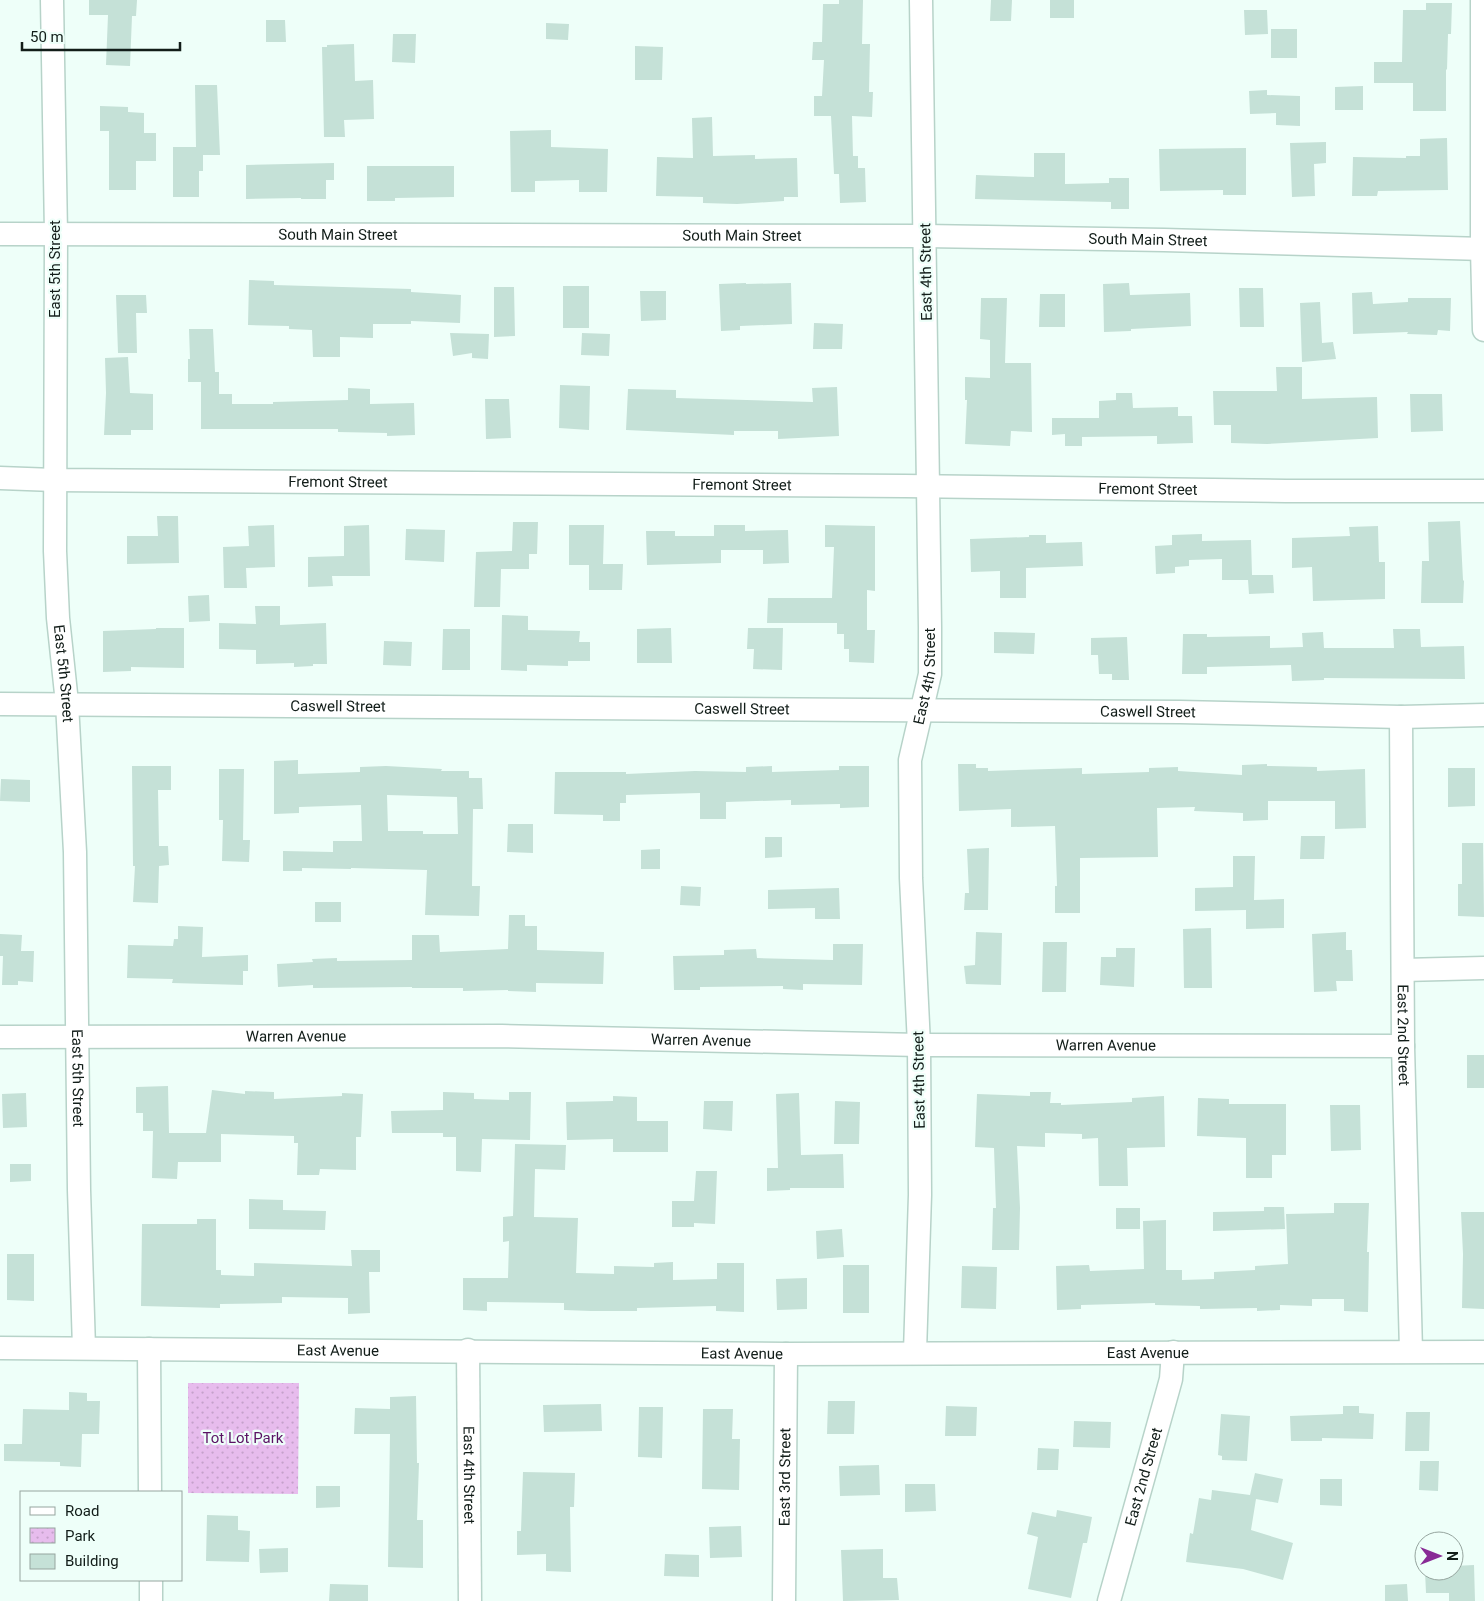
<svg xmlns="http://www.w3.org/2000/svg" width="1484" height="1601" font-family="Roboto,sans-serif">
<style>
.park{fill:url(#park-dots)}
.building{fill:#c5e1d7;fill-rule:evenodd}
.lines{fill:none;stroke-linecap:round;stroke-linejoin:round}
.minor-casing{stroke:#b7d3c9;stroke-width:25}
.minor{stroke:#fff;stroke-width:22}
.labels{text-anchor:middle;stroke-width:4.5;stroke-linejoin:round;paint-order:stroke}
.street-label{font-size:15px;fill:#121d19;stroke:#eefff9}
.park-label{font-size:15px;fill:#5a1264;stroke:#eefff9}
</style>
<defs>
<pattern id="park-dots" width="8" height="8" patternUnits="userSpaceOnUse" patternTransform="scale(1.25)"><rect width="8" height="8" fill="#e7bced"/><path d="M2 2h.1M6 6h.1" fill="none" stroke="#c5a1cb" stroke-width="1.8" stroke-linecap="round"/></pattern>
</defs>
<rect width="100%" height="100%" fill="#eefff9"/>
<path class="park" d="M188,1383h111l-1,111 -110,-1z"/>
<path class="building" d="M89,0h48l-1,16h-4l-2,50 -24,-1 2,-50h-19z
M839,0h24l-1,44h8l-1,48h4l-1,25 -20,-1 1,40h5v12h7l1,34 -26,1 -1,-29h-5l-3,-58h-17v-20h8l2,-36h-12l1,-18h9l1,-38h16z
M991,0h21l-1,21h-21z
M1050,0h24v18h-24z
M1426,3h26l-1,31h-3l-1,36 -1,-1v42h-33v-28h-39v-21h28l1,-52h23z
M1244,10h23l1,24 -23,1z
M266,20h19l1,22h-20z
M546,23l23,1 -1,16 -22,-1z
M1271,29h26v29h-26z
M393,34h23l-1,29 -23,-1z
M354,44l1,37 18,-1 1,39 -30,1 1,17h-21l-2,-90h5v-2z
M635,46l28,1 -1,33h-27z
M195,85h22l3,70h-17v16h-4v26h-26v-50h23z
M1363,86v24h-28v-23z
M1267,90v5l33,1v30l-24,-1v-12l-26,1 -1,-23z
M100,106l28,1v5l16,1v20h12v28h-20v29h-27v-59h-9z
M712,117l1,39 42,-1v4l42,-1 1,39h-14v4l-47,3 -34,-1v-6l-47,-1 1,-39 36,1 -1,-40z
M551,130v17l57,2 -1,43h-28v-12l-44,1v11h-24l-1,-61z
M1447,138l1,52 -70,1 -1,5h-25l1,-39 53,1v-2h14v-17z
M1326,142v21l-12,1 1,32 -23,1 -2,-54z
M1246,148v47h-23v-5l-63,1 -1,-42z
M1034,153h31v31l44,-1v-5h20v31h-18v-7l-136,-3 1,-24 58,2z
M334,163v17h-8v19h-25v-1l-55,1v-34z
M367,166h87v31l-59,1v3h-28z
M249,280l25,1v4l137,4v3l50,3 -1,28 -49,-2v3h-38v14l-33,-1v20h-27l-1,-27 -23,-1v-3l-41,-1z
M746,283v1l45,-1 1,41 -52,2v4l-19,1 -2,-47z
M1129,283l1,12 60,-2 1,33 -60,3v2l-27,1 -1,-48z
M563,286h26v42h-26z
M494,287h20l1,49 -21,1z
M1239,288h24l1,39h-24z
M640,291h26v29l-25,1z
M1372,292l1,12 35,-2v-4h43l-1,33 -12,-1 -1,5 -30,-1 1,-2 -55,2 -1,-41z
M1040,294h25v33h-26z
M116,295h30l1,18h-11l1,40h-19z
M981,298h26l-2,65h26l1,69 -21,-1 -1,15 -45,-2 2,-44h-2v-23l25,1v-38l-10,-1z
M1320,302l2,41 11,-1 3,17 -34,3 -2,-59z
M814,323l29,1 -1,25h-29z
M189,329h24l2,43h4v22h13v10h41v-2l75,-2v-12l22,1v15l44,-1 1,32 -28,1v-3l-49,-1v-3h-137v-47h-13v-23h2z
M450,333l39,1 -1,25 -16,-1v-5l-19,3z
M582,333l28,1 -1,22 -28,-1z
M128,357l2,36 23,1v36h-22v5h-27l2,-42 -1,-35z
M1276,367h26v32l75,-2 1,41 -111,6 -36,-1v-18h-17l-1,-34h64z
M560,385l30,1 -1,44 -30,-2z
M837,387l2,49 -61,3v-8h-44v4l-108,-5 2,-41 48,1v8l137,4 -1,-14z
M1116,393h16l1,15 45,-1v9h14l1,27 -36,1v-8l-75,1v9h-17v-12l-13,1v-17h47v-17l17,-1z
M1410,394h32l1,37 -32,1z
M485,399h24l2,39 -25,1z
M157,516h21l1,47 -52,1v-28h31z
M1460,521l3,59 1,1 -1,22h-42l1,-42h7l-1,-39z
M513,522h25l-1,32h-8v15h-28l-1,38h-26l2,-55 36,-1z
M274,525l1,42 -29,1 1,20h-23l-1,-41 26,-1 -1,-20z
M369,525l1,51h-38l1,10 -25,1v-30l36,-1v-30z
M569,525h35l-1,39h20l-1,26h-33v-25h-20z
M714,525h31v6l43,-1 1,33 -26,1v-14h-42v13l-74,2 -1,-34h29v5h39z
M825,525l50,1v65l-8,-1v40h8l-1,33 -25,-1v-13h-5v-15h-7v-11h-70l1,-25h64l2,-51h-9z
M1378,526l1,36h6v37l-72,2 -1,-34 -20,1v-30l58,-2 -1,-9z
M406,529l39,1 -1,32 -39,-2z
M1202,534v7l49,-1 1,35h21l1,18 -25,1 -1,-14h-26v-21l-33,1v6l-14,1v6l-19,1 -1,-28 17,-1v-10z
M1029,535h17v8l36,-1 1,24 -57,2v30h-26v-27l-29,1 -1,-33 59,-2z
M209,595l1,26 -21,1 -1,-26z
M255,606h25v19l46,-2 1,41h-14v2l-19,1v-4l-38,1v-14l-37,-1v-26l37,1z
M502,615l26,1v14l52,1 -1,11h11v19h-22v5l-41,-1v6l-26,-1z
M156,628h28v40l-53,-1v4l-28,1v-41l53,-2z
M671,628l1,35h-35v-34z
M748,628h35l-1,42 -29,-1 1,-20h-7z
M443,629h27v41h-28z
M1393,629h27l1,18 43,-1 1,33 -141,-1v2l-32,1 -1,-16 -84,2v7h-25l1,-40h24v3l63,-1v12l33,-1 -1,-14 21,-1 1,16h70z
M994,632l41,1 -1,21 -40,-1z
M1127,637l2,43h-17v-6h-13l-1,-19h-7v-17z
M384,641l28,1 -1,24 -28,-1z
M298,760v14l62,-2v-5l26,-1 56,3 -1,2h28v7h13l1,31h-10l-1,77h8l-1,30 -54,-1 2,-45 -76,-2v1l-49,-1v3h-19v-20l50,1v-11h29l-1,-36 -62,2v6l-25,1v-53zM387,795l70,2 1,37h-35v-3h-35z
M958,764h18v4h12v3l94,-3v6l67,-2v-4l29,-1v4l64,4v-10l25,-1v2l50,1v4l48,-2 1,59 -31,1v-28h-67v19l-25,1v-8l-49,-2 1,-4 -38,1 1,49 -78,1v55h-25v-27h2l-2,-60 -44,1v-18l-52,2z
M132,766h39v24h-13l1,56h9l1,19 -10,1 -1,37 -25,-1 2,-36h-2z
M772,766v6l67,-2v-4h30v41l-29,1v-4l-49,1v-5l-65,2v17h-26v-26l-74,2v8h-6v18h-17v-6l-49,-1 1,-42h71v2l69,-3 51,1v-5z
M1448,768h27v38l-27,1z
M219,769h25l-1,71h7l-1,22 -27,-1 1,-41h-4z
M1,779l29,1v22l-30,-1z
M508,824h25v29l-26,-1z
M1301,836h24l-1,23h-24z
M765,837h17v20l-17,1z
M1462,843h21l1,74 -26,-1v-32h4z
M989,848l-1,62h-24l1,-17h4l-2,-44z
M660,849v20h-19v-19z
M1233,856h22l-1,44 30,-1v29l-38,1v-19l-51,1v-23l38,-1z
M681,886l20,1 -1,19 -20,-1z
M839,888l1,31h-25v-11l-47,1v-19z
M315,902h26v20h-26z
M509,915h16v11h12v24l67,2 -1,32 -67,-1v9l-28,-1v-1l-45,1v-3h-51v-1l-99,1v-3l-35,2 -1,-23 36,-2 -1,-3 25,-1v3l75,-1v-25h27l1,17 68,-3z
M178,926l25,1 -1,30 46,-2v16h-5v14l-71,-2 1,-4 -46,-1 1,-33 45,1 1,-7h4z
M1211,928l1,60h-28l-1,-59z
M976,932l26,1 -1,52 -35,-1 -2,-18 11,-1z
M1346,932v18h6l1,31h-17l1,10 -23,1 -2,-58z
M0,934l22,1 -1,16h13l-1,31 -15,-1v4h-16l1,-29h-3z
M1043,942h24l-1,50h-24z
M833,944h30l-1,41 -59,-1v6l-20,-1v-3l-83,1v3h-26l-1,-34 51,-1v-5l32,-1 1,9 76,2z
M1116,948h19l-1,39 -34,-2 1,-28h15z
M1467,1055h17v33h-17z
M168,1086l1,47h37l6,-43 33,4v-3l29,1v7l68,-3v-3l21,1 -2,43h-5v33l-36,-1 -1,6h-22l1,-32h-4v-7l-73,-2v28h-43l-1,17 -25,-1 1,-47h-10v-18h-7v-26z
M443,1092l31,1v6l35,1v-8h22l-1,48 -48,-1 -1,33 -25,-1v-34h-13v-4h-51l-1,-22 52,-1z
M1030,1092h21l-1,11h11v2l71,-3v-4l32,-2 1,51 -38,1 1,38h-29l-1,-48 -16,1v-5l-37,-1v14l-28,-1 3,62 -1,42h-27l1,-42h3l-2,-60 -19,-1 2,-53 53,2z
M26,1093l1,34 -24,1 -1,-34z
M799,1093l2,62 42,-1 1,34h-54v2l-23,1v-23h11l-2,-74z
M613,1096l24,1v24h31v31h-55v-13l-46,1 -1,-38 47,-1z
M1198,1098l31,1v5h57v51h-14v23h-26v-40l-49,-2z
M704,1101h29l-1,30 -29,-2z
M835,1101l25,1 -1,42h-25z
M1330,1105h30l1,45 -30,1z
M515,1144l51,1 -1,25 -30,-1 -1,48 44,1 -2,55 38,1v-8l40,1v-4l19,-1v18l44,-1v-16h27v49l-28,-1v-5l-79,2v3h-46l-27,-1v-7l-77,-1v9l-24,-1v-32h45l1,-37 -6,1v-25l10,-1z
M10,1164h21v17l-21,1z
M696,1171h21l-2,53 -21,-1v4h-22v-26h22z
M249,1199l34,1v10l43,1 -1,19 -76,-1z
M1334,1203h35l-2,49h2l-1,60 -24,-1v-12h-32v7l-32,-1v5l-23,1v-3l-57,1v-3l-45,-1v-2l-74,2v4l-24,1 -1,-44 33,-1 1,6 54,-2 -1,-48 23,-1v50h16v10l32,-1v-7l41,-2v-4l33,-2 -2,-50 48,-1z
M1264,1207h20l1,22 -72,2v-19l51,-1z
M1116,1208h24v21h-24z
M1461,1212h23v97l-22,-1 1,-54z
M197,1219h19v51h5v5l33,1v-13l98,3 -1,-16h29v22h-11l1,41 -22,1v-16l-66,-1v6l-62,1v4l-79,-2 1,-82h55z
M842,1229l2,28 -27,2 -1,-28z
M7,1254h27v47l-27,-1z
M843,1265h26v48h-26z
M962,1266l35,1 -1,42 -35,-1z
M807,1278v31l-30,1 -1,-31z
M69,1392l18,1v8h13l-1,33h-17l-1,33 -21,-1v-4l-56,-1v-17h18l1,-35 46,1z
M416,1396l1,67h2l-2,57h6v48l-35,-1 2,-133h-36l1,-26 35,1v-12z
M828,1401h27l-1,33h-27z
M601,1404l1,27 -58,1 -1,-27z
M946,1406l31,1 -1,29h-31z
M1343,1406h16v7l15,1 -1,25 -51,-1v3h-31l-1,-25 53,-2z
M639,1407h24l-1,51 -24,-1z
M703,1409h30l-1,30h8l-1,51 -37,-1z
M1406,1412h24l-1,39h-24z
M1221,1414l29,2 -3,45 -25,-1v-4l-4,-1z
M1074,1421l37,1 -1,26 -37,-1z
M1038,1448l21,1 -1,21h-21z
M1420,1461h19l-1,30 -19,-1z
M879,1465l1,30 -40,1 -1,-30z
M523,1472l52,1 -1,34h-4l1,65 -25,-1v-17l-29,1v-24h4z
M1255,1473l28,6 -5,24 -22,-4 -5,31 42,13 -10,37 -40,-11 -57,-7 4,-29 3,1 6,-36 12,2 1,-10 38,5z
M1320,1479h22v27l-22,-1z
M905,1484h30l1,27 -31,1z
M316,1486h24v21l-24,1z
M1057,1510l35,7 -5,26h-4l-12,55 -43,-9 10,-52 -11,-3 5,-22 24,5z
M207,1515l31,1v14l12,1 -1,31 -43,-1z
M741,1526l1,31 -32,1 -1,-31z
M288,1548v24l-28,1 -1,-24z
M883,1549v29h14l2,22 -56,1 -2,-51z
M665,1554l34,1v22l-35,-1z
M1474,1565l1,36h-26v-8h-23l-1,-22h29v-5z
M330,1584l38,1v16h-39z
M1407,1584l1,17h-23v-16z"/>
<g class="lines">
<g class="minor-casing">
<g id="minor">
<path id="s1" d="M52,0l4,234 -1,317 3,67 9,85 8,149 4,338 5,158"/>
<path d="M1482,0v249l2,81"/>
<path id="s2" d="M0,234l925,2 239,4 320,9"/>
<path id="s3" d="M0,478l54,2 851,6 381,5h198"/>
<path id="s4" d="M0,704l1180,8 221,5 83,-2"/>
<path id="s5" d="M1401,717l2,329 8,305"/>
<path d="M1403,970l81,-2"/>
<path id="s6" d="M0,1037l502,-1 417,9 484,1"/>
<path id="s7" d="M0,1348l786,6 698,-2"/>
<path d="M149,1349l1,143"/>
<path id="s8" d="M468,1350l2,251"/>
<path id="s9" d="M915,1352l5,-157 -1,-150 -8,-167 -1,-118 20,-86v-47l-9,-627"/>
<path d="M151,1580v21"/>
<path id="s10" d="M784,1601l2,-247"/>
<path id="s11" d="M1109,1601l59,-211 3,-11 2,-27"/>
</g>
</g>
<use href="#minor" class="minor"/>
</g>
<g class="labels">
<g class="street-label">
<text dy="5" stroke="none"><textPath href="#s2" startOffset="338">South Main Street</textPath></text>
<text dy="5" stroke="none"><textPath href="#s2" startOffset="742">South Main Street</textPath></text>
<text dy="5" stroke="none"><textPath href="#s2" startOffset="1148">South Main Street</textPath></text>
<text transform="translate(55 269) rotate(-90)" y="5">East 5th Street</text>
<text transform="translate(926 272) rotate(-91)" y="5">East 4th Street</text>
<text dy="5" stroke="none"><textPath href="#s3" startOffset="338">Fremont Street</textPath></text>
<text dy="5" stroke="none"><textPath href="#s3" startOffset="742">Fremont Street</textPath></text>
<text dy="5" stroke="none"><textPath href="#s3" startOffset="1148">Fremont Street</textPath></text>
<text dy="5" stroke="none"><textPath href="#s1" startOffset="674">East 5th Street</textPath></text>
<text dy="5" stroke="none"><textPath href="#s9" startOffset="678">East 4th Street</textPath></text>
<text dy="5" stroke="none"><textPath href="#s4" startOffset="338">Caswell Street</textPath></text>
<text dy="5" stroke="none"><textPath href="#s4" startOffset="742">Caswell Street</textPath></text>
<text dy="5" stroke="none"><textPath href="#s4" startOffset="1148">Caswell Street</textPath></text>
<text dy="5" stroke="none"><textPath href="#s5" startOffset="318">East 2nd Street</textPath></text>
<text dy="5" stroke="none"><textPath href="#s6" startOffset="296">Warren Avenue</textPath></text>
<text dy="5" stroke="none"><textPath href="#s6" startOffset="701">Warren Avenue</textPath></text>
<text dy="5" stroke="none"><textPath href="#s6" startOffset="1106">Warren Avenue</textPath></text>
<text dy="5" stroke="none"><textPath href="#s1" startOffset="1079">East 5th Street</textPath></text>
<text transform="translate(919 1080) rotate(-91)" y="5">East 4th Street</text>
<text dy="5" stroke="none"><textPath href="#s7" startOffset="338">East Avenue</textPath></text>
<text dy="5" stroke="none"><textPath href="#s7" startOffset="1148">East Avenue</textPath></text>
<text dy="5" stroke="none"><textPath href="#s7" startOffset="742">East Avenue</textPath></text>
<text dy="5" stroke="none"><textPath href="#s8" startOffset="125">East 4th Street</textPath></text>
<text dy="5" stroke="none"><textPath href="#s10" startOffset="124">East 3rd Street</textPath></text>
<text dy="5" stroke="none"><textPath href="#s11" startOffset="129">East 2nd Street</textPath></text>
</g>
<g class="park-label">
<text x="243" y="1443">Tot Lot Park</text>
</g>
</g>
<rect x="20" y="1491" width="162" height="90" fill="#eefff9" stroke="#96a59f"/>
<rect x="30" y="1507" width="25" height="8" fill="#ffffff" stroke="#96a59f"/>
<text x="65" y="1516" font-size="15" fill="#121d19">Road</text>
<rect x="30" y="1528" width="25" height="15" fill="url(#park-dots)" stroke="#96a59f"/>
<text x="65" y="1541" font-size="15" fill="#121d19">Park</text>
<rect x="30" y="1554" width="25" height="15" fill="#c5e1d7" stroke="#96a59f"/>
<text x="65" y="1566" font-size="15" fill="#121d19">Building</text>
<g transform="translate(1439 1556) rotate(90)"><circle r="24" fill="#eefff9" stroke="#96a59f"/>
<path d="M0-4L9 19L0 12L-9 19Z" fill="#882b96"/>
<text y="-8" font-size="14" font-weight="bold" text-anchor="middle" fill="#121d19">N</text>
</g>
<path d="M22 42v8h158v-8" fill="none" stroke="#121d19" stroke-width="2.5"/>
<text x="30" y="42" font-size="15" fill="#121d19" stroke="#eefff9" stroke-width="4" paint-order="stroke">50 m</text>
</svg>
